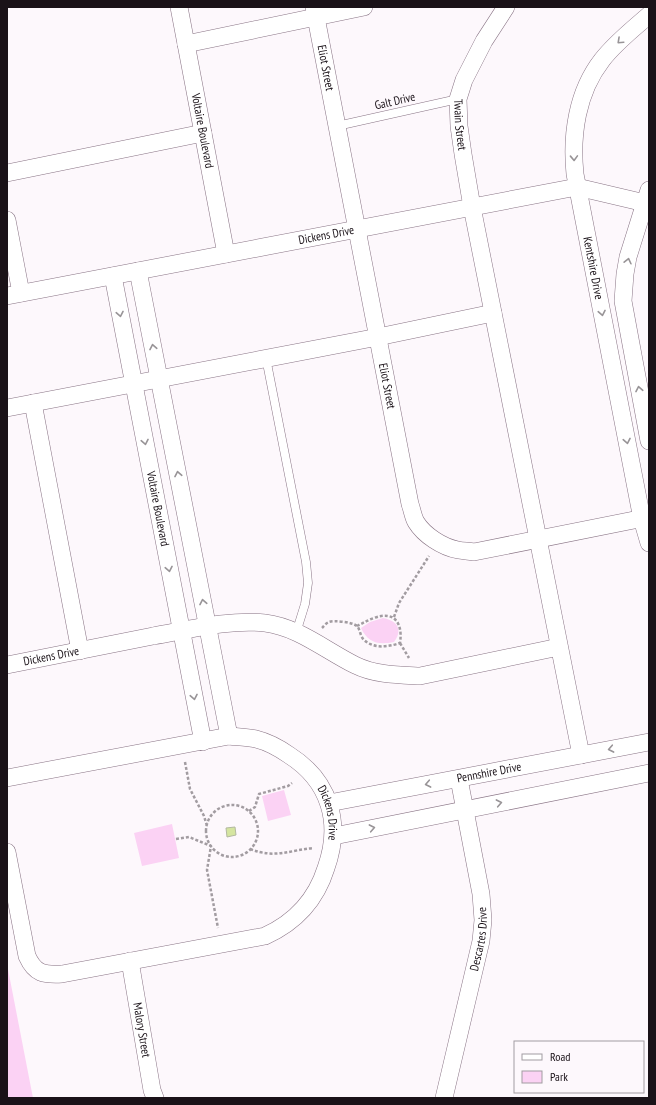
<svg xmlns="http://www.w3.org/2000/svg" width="656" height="1105" font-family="'PT Sans Narrow',sans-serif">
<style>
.green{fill:#fbd2f4}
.building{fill:#d5e5a0;stroke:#b3b9a0}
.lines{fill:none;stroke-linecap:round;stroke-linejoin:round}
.service-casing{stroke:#897485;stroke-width:9}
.minor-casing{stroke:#897485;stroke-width:18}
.path{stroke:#a29ca1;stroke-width:2.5;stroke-dasharray:3 2;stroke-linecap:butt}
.service{stroke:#fff;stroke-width:8}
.minor{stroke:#fff;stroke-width:17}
.oneway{stroke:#989497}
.labels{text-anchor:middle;stroke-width:3;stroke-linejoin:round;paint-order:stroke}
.street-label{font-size:12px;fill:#1a1218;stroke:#fdf8fc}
</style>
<rect width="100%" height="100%" fill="#fdf8fc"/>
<path class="green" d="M383,618c15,3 20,12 11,24 -16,3 -26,1 -33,-14l9,-6z
M284,790l7,25 -23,6 -6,-25z
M172,824l7,34 -37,8 -8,-33z
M7,964l26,134h-26z"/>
<path class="building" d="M235,827l1,8 -9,2 -1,-9z"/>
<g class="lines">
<g class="service-casing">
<path id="service" d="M337,126l121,-27
M266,358l40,204 2,21 -3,21 -9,29"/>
</g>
<g class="minor-casing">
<g id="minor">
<path id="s1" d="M179,7l47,247"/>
<path id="s2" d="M314,7l96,497c2,5 3,13 6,18 8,13 26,25 42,28 5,1 10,1 16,2l175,-35"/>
<path id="s3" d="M506,7l-22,34 -20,39 -6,19 1,27 4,28 9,53 109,548"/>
<path id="s4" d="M649,15c-16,14 -34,28 -47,45 -25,32 -31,75 -27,114l67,345 7,24"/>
<path d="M186,44l178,-37"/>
<path d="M7,173l196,-40"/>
<path d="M649,190l-21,67 -3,17 -2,27 26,140"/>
<path d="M7,220l14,73"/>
<path d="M138,271l91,465"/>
<path id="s5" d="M113,276l90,466"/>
<path id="s6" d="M7,296l570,-109 68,16"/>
<path d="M33,403l47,248"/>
<path d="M7,408l371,-71 115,-24"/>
<path id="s7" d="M7,665c49,-10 97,-19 146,-29 35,-6 76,-17 112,-13 33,4 60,27 90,42 20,10 43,10 65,11l139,-29"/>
<path id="s8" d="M7,778l222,-42c9,1 18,1 27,3 12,3 23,9 33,16 41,26 53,68 37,113 -10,32 -30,54 -61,68l-203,38c-18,1 -27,0 -35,-18l-20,-104"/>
<path id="s9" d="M329,803l320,-61"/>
<path d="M334,836l315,-63"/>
<path id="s10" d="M130,961l22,129 3,8"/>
<path id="s11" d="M444,1098l37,-157 2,-21 -2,-26 -22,-115"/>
</g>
</g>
<path class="path" d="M394,617l5,-14 30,-47
M322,628c2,-2 4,-5 7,-6 5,-2 23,0 28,4 3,3 3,10 7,14 10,9 24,7 36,3 3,-19 -5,-33 -26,-25 -6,2 -11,5 -17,8
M400,643l9,15
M185,762l5,27 14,27 3,10
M206 831a26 26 0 1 1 52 0a26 26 0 1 1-52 0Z
M249,811l6,-4 4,-13 29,-8 4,-3
M176,839l13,-2 22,9 -4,24 11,58
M250,849c26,10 39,1 64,-1"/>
<use href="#service" class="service"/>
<use href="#minor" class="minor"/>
</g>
<defs><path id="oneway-chevron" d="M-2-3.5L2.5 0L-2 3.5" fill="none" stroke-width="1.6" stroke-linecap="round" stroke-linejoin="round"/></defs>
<g class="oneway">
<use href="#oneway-chevron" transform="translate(620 41) rotate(137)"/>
<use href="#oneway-chevron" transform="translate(574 158) rotate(88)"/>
<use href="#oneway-chevron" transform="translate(628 261) rotate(-77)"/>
<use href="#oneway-chevron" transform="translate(602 313) rotate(79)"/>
<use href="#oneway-chevron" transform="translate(120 314) rotate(79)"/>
<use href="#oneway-chevron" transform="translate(153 347) rotate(-101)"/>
<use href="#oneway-chevron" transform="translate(639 389) rotate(-101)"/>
<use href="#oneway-chevron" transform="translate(627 441) rotate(79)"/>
<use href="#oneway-chevron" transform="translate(145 442) rotate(79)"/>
<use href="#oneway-chevron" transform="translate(178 474) rotate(-101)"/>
<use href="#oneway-chevron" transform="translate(169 569) rotate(79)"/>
<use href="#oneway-chevron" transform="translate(203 602) rotate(-101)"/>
<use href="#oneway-chevron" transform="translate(194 697) rotate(79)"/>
<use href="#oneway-chevron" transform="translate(611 749) rotate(169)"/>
<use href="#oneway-chevron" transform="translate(428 784) rotate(169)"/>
<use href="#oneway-chevron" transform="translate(499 803) rotate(-11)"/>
<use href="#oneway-chevron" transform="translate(372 828) rotate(-11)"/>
</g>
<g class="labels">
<g class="street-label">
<text dy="4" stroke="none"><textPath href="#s2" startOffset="62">Eliot Street</textPath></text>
<text transform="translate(395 101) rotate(-13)" y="4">Galt Drive</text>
<text dy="4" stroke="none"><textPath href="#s3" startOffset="130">Twain Street</textPath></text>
<text dy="4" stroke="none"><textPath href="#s1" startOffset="126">Voltaire Boulevard</textPath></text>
<text dy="4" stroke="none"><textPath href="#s6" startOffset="325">Dickens Drive</textPath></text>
<text dy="4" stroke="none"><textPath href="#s4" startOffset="281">Kentshire Drive</textPath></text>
<text dy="4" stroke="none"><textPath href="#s2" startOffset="386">Eliot Street</textPath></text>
<text dy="4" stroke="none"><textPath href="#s5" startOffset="237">Voltaire Boulevard</textPath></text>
<text dy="4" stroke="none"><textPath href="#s7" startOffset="45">Dickens Drive</textPath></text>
<text dy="4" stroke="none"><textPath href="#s9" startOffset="163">Pennshire Drive</textPath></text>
<text dy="4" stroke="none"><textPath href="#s8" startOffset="363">Dickens Drive</textPath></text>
<text dy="4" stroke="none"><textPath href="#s11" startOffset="163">Descartes Drive</textPath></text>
<text dy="4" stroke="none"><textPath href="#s10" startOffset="70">Malory Street</textPath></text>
</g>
</g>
<rect width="656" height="1105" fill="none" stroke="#1a1218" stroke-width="16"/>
<rect x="514" y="1041" width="130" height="52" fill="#fdf8fc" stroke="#a29ca1"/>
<rect x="522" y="1054" width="20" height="6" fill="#ffffff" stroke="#a29ca1"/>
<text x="550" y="1061" font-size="12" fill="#1a1218">Road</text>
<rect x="522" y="1071" width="20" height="12" fill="#fbd2f4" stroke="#a29ca1"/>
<text x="550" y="1081" font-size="12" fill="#1a1218">Park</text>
</svg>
